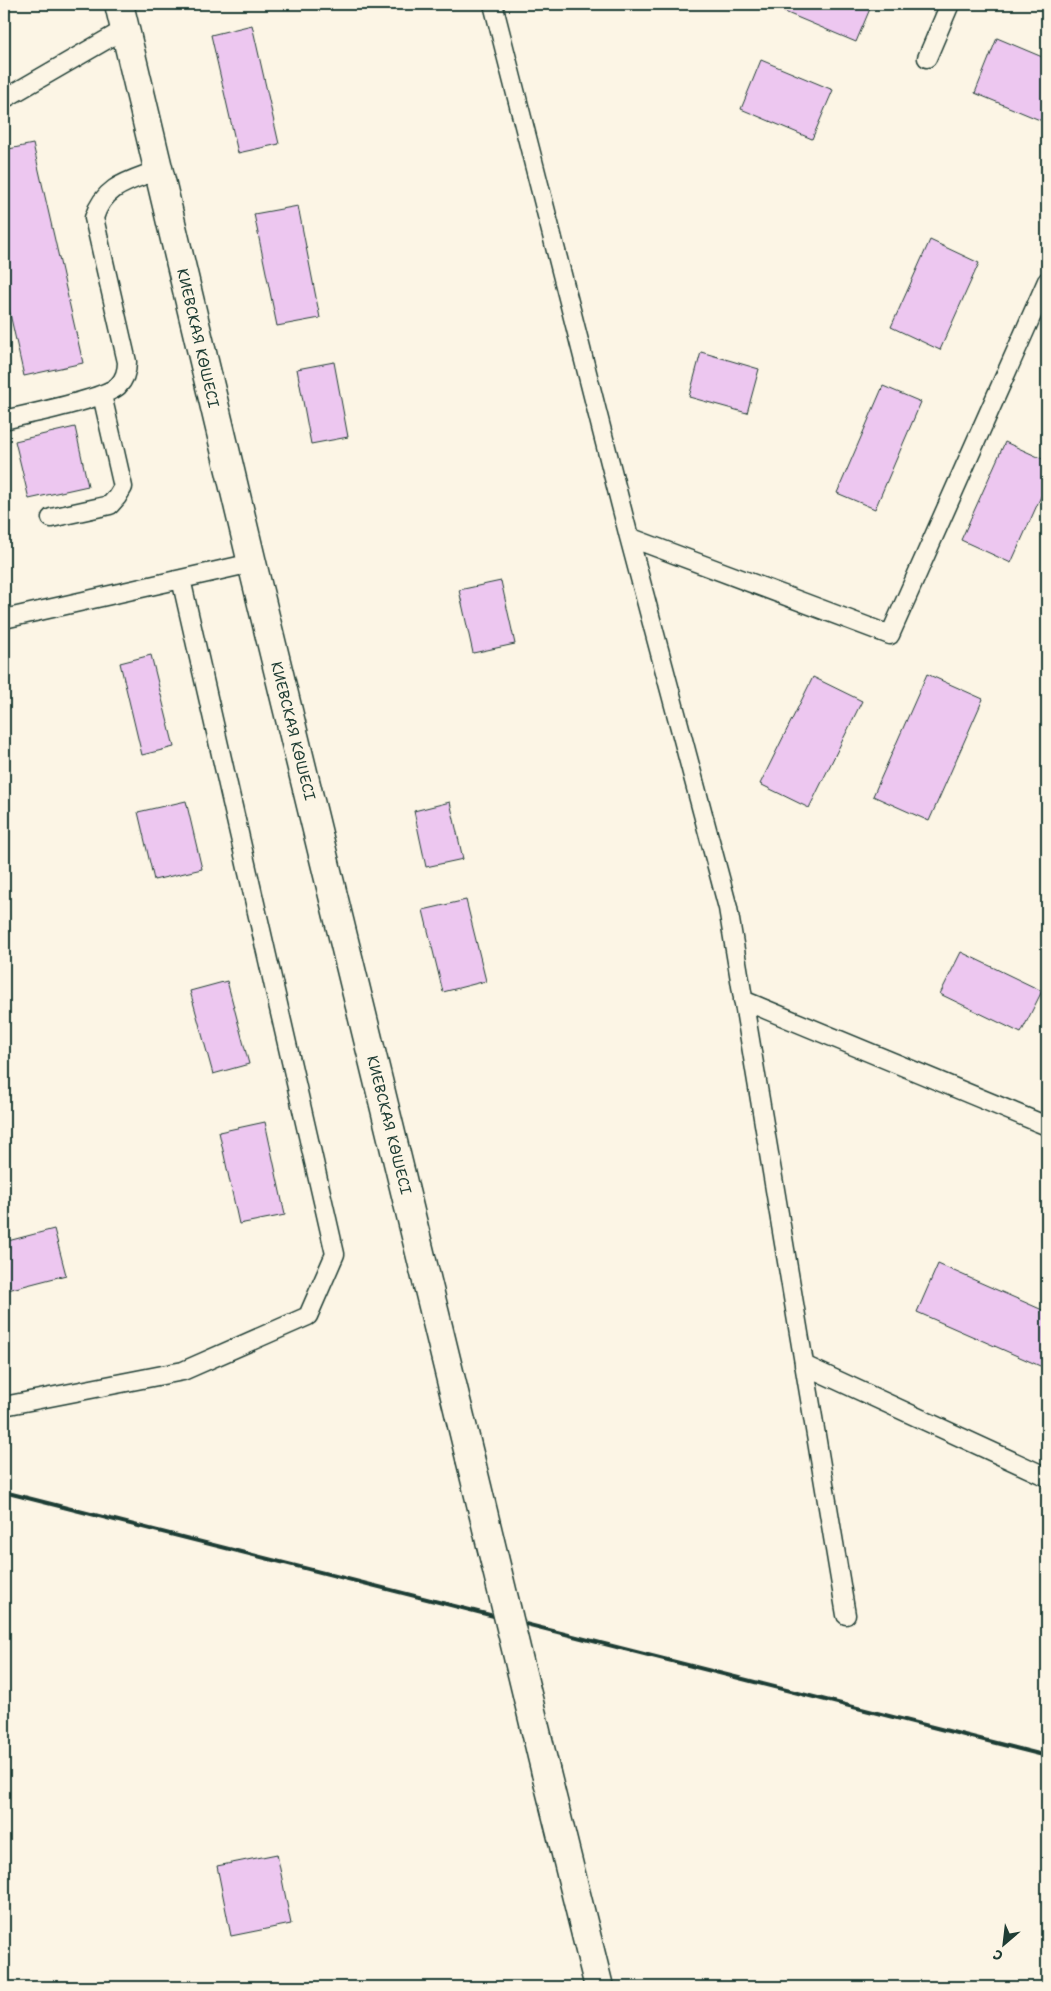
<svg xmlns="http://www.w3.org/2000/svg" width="1051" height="1991" font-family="'Shantell Sans',sans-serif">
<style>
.building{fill:#edc7f0;stroke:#1f3d34}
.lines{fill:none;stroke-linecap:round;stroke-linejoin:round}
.lane-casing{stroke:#1f3d34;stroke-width:21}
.highway-casing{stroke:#1f3d34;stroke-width:31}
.lane{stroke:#fcf5e5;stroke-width:18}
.highway{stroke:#fcf5e5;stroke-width:28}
.rail{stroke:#1f3d34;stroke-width:4}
.highway-bridge-casing{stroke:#1f3d34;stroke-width:31;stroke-linecap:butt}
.highway-bridge{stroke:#fcf5e5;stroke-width:28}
.labels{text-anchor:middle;stroke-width:4.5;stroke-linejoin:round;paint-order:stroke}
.street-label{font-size:15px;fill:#1f3d34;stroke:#fcf5e5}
</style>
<rect width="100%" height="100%" fill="#fcf5e5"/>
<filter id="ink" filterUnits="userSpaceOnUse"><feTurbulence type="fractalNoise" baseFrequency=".02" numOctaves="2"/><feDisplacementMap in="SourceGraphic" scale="10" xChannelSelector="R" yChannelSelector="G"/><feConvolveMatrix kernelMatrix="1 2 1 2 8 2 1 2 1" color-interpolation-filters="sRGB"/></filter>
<g filter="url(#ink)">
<path class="building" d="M783,4h89l-16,38 -76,-32z
M252,25l27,119 -41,9 -27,-118z
M997,38l50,21v64l-72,-30z
M761,60l72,30 -21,49 -71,-30z
M33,144l50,219 -59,13 -20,-89v-137z
M298,206l22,112 -43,8 -23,-112z
M930,240l49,23 -39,87 -49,-23z
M701,352l58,17 -12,44 -58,-16z
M334,362l14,75 -37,7 -14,-75z
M883,386l38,16 -46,107 -38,-16z
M75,427l13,59 -59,13 -14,-58z
M1005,442l42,19v22l-36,80 -50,-23z
M501,581l14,63 -42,9 -14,-63z
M151,655l23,92 -32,8 -22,-92z
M927,674l56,25 -54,122 -56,-25z
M813,677l49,24 -53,107 -49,-24z
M186,801l16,68 -48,11 -16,-68z
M450,802l13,57 -37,8 -12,-56z
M466,900l20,81 -43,11 -20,-82z
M961,952l81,39 -21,42 -81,-39z
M227,981l22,83 -36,10 -23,-83z
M265,1122l20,93 -46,9 -20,-92z
M54,1229l12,46 -62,16v-49z
M938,1264l109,48v57l-130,-57z
M277,1854l14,70 -60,12 -14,-70z"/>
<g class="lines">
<g class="lane-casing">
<path id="lane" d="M493,4l136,533 99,371 118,707
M927,58l23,-54
M4,99l121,-70
M4,420c24,-6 98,-20 114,-34 7,-7 9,-15 9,-24l-33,-144c10,-33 36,-37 64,-48
M51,518l59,-13 7,-8 6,-10 -21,-92
M629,537l261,98 157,-354
M4,619l248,-56
M743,1000l304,126
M804,1365l243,112
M4,1406l179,-35 125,-55 27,-62 -154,-675"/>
</g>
<g class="highway-casing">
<path id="highway" d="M119,4l133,559 218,895
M546,1773l53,214"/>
</g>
<use href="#lane" class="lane"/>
<use href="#highway" class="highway"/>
<path class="rail" d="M4,1492l1043,264"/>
<g class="highway-bridge-casing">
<path id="highway-bridge" d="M470,1458l76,315"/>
</g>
<use href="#highway-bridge" class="highway-bridge"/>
</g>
</g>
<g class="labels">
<g class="street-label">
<text transform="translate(198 338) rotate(77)" y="5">КИЕВСКАЯ КӨШЕСІ</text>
<text transform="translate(293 731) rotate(76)" y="5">КИЕВСКАЯ КӨШЕСІ</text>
<text transform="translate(389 1125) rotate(76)" y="5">КИЕВСКАЯ КӨШЕСІ</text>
</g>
</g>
<rect width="1051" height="1991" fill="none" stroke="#fcf5e5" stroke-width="20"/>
<rect x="10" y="10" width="1031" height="1971" fill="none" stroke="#1f3d34" stroke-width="2" filter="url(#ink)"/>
<g transform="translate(1004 1944) rotate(208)" stroke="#fcf5e5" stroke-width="4" paint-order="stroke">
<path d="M0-4L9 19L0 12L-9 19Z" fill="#1f3d34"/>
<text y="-8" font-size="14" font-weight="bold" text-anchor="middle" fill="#1f3d34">С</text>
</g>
</svg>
